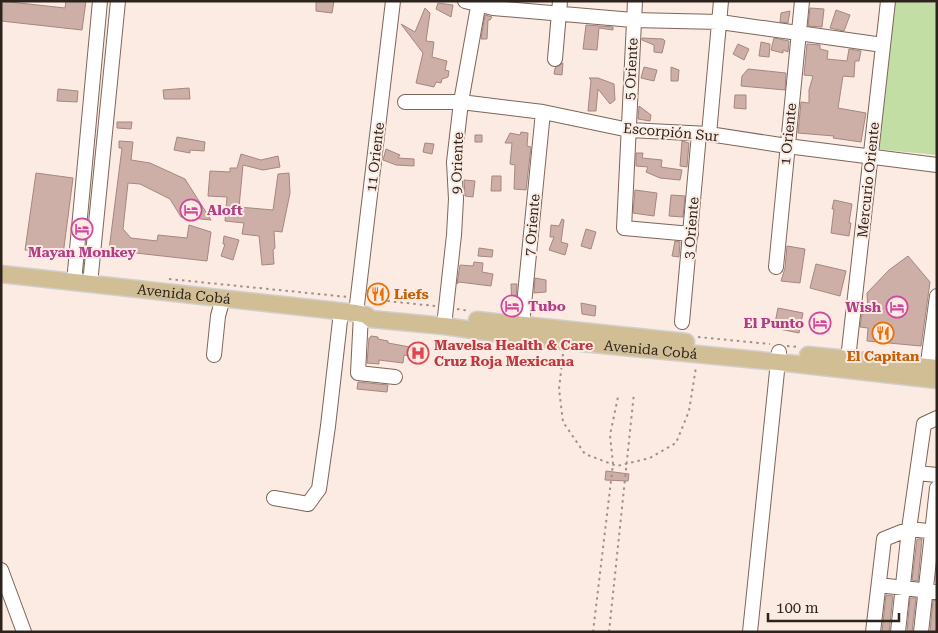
<svg xmlns="http://www.w3.org/2000/svg" width="938" height="633" font-family="'Roboto Serif',serif">
<style>
.green{fill:#c3dea5}
.building{fill:#ceafa8;stroke:#a48780}
.lines{fill:none;stroke-linecap:round;stroke-linejoin:round}
.minor-casing{stroke:#7e6559;stroke-width:16}
.major-casing{stroke:#d1cfcd;stroke-width:19}
.path{stroke:#9f9189;stroke-width:2;stroke-dasharray:2.5 4;stroke-linecap:butt}
.minor{stroke:#fff;stroke-width:14}
.major{stroke:#d1be95;stroke-width:16}
.labels{text-anchor:middle;stroke-width:4;stroke-linejoin:round;paint-order:stroke}
.street-label{font-size:14px;fill:#2d231d;stroke:#fcebe2}
.hotel-label{font-size:14px;font-weight:bold;fill:#b23c85;stroke:#fcebe2;text-anchor:start}
.food-label{font-size:14px;font-weight:bold;fill:#c56008;stroke:#fcebe2;text-anchor:start}
.health-label{font-size:14px;font-weight:bold;fill:#be3a42;stroke:#fcebe2;text-anchor:start}
</style>
<rect width="100%" height="100%" fill="#fcebe2"/>
<path class="green" d="M891,1l46,2v152l-62,-6z"/>
<path class="building" d="M1,1l64,7 1,-7h20l-4,29 -81,-9z
M316,1h18l-2,12 -16,-2z
M438,3l15,2 -2,12 -15,-8z
M425,8l5,5 -4,28 8,1 -2,15 15,4 -2,9 4,1 -1,6 -6,2 -1,4 -5,-1 -2,5 -18,-4 7,-30 -22,-29 14,8z
M810,8l14,1 -2,18 -14,-1z
M836,10l14,5 -6,16 -14,-3z
M790,11l-2,12 -8,-1 1,-9z
M485,15l7,2 -2,3h-2l-1,19h-6z
M586,25l27,2v3l-14,-2 -2,22 -14,-1z
M642,38l21,1 2,2 -3,12 -8,-1v-7l-12,-5z
M774,38l15,3 -1,11 -5,-2v3l-12,-3z
M761,42l9,2 -1,13 -10,-1z
M738,44l11,5 -5,11 -11,-6z
M807,44l13,1v4l8,2 -1,8 20,2 2,-12 12,2 -2,10h-4l-1,16 -11,-1 -5,32 28,5 -5,29 -28,-4 1,-2 -36,-3 3,-31 8,1v-13l4,-14 -9,-1z
M563,63l-1,12 -8,-1 1,-6z
M644,67l13,3 -3,11 -13,-3z
M671,67l8,3 -1,11h-7z
M748,69l38,4 -1,17 -44,-4 1,-10z
M589,78h9l16,6 1,16 -5,4 -12,-15 -2,22h-8l3,-31z
M189,88l1,11h-26l-1,-9z
M58,89l20,2 -1,11 -20,-1z
M735,95h11v14l-12,-1z
M639,106l12,9 -1,6 -12,-2z
M117,122h15l-1,7 -14,-1z
M521,132l7,1 -1,13 4,1 -5,43 -12,-1 1,-24 -5,-1 2,-21h-7l5,-10 10,2z
M475,135h7v7h-7z
M177,137l28,5 -1,9 -14,-1v3l-16,-3z
M119,141l14,1 -2,18 19,3 35,16 26,41 -30,-3 -11,-18 -30,-15 -12,-1 -5,46 8,9 26,3 1,-6 29,3 2,-13 22,7 -4,29 -98,-11 13,-102h-3z
M682,141l7,2 -2,24 -7,-1z
M425,143l9,1 -2,10 -9,-2z
M386,149l14,6 -2,3 16,1v7l-18,-1 -13,-5z
M636,153h7l-1,5 20,2 -1,7 21,3 -2,10 -20,-2 -14,-6 2,-5 -12,-1z
M241,154l20,6 17,-4 2,11 -17,3 -20,-5 -4,42 34,3 5,-36 11,-1 1,20 -8,39 -8,-1 1,17 -2,2 1,14 -12,1 -3,-29 -17,-2 2,-11 -19,-2 2,-24 -19,-1 2,-25 20,1v-4h7z
M36,173l37,5 -10,77 -38,-5z
M492,176h9v15h-10z
M464,180l11,1 -2,16 -8,-1z
M635,190l22,3 -3,23 -21,-3z
M671,195l14,1 -2,21 -14,-1z
M834,200l18,4 -3,19h2l-2,13 -18,-3 3,-24h-2z
M562,219l2,1 -3,22 7,2 -3,11 -16,-5 5,-13h-4l1,-12 8,1z
M586,229l10,3 -5,17 -10,-3z
M224,236l15,4 -6,20 -12,-4 4,-12h-2z
M675,241l5,1 -1,15 -7,-1z
M787,246l18,3 -5,34 -19,-2 4,-13z
M479,248l14,2 -1,7 -14,-1z
M908,256l22,26 -9,64 -54,-5 1,-13 -8,-1 2,-13 6,-1 -1,-20 22,-23z
M474,262l9,1 -1,9 11,2 -2,12 -32,-4 -2,2 3,-19 13,1z
M816,264l30,7 -6,25 -30,-8z
M535,278l11,2v12l-12,1z
M511,284h6l-1,15 -4,11z
M581,303l15,3 -1,10 -13,-2z
M778,308l25,5 -4,20 -25,-5z
M371,336l7,1v2l10,2v2l33,6v1l7,1 -1,7 -23,-3 -1,8 -24,-3v4l-12,-1 2,-25h1z
M358,382l30,3 -1,7 -30,-3z
M606,471l23,3 -1,7 -23,-1z
M917,539h5l-4,42 -6,-1z
M886,595l7,1 -4,36h-7z
M910,598h6l-4,34h-5z
M933,600l4,1v31h-7z"/>
<g class="lines">
<g class="minor-casing">
<path id="minor" d="M465,1l28,7 140,12 87,2 163,23
M635,1l-11,227 67,6
M555,59l5,-58
M405,102h56l82,10 86,18 80,4 78,12 150,19
M709,134l12,-133
M776,267l26,-266
M74,282l26,-281
M90,284l28,-283
M356,313l37,-312
M361,314l-3,59 37,4
M682,322l17,-188
M444,326l10,-91 2,-36 -2,-37 7,-60 18,-101
M521,335l22,-223
M214,355l4,-39 5,-18
M847,368l41,-367
M926,377l11,-81
M917,473l20,2
M274,498l34,6 11,-15 9,-63 13,-114
M1,570l23,62
M879,585l58,7
M750,632l29,-280
M873,632l11,-93 25,-10 28,3
M898,632l11,-103 15,-105 13,-6
M921,632l16,-144"/>
</g>
<g class="major-casing">
<g id="major">
<path id="s1" d="M1,274l355,39 10,2 5,4 73,7 77,11 257,25 159,18"/>
<path d="M477,320l209,22"/>
<path d="M808,355l129,13"/>
</g>
</g>
<path class="path" d="M169,279l179,18
M368,299l67,7
M457,309l13,2
M698,337l72,7
M787,346l13,1
M563,354l-4,35 4,33 22,32 32,12 33,-8 26,-15 13,-32 7,-44
M593,632l20,-168 -3,-29 8,-38
M609,632l25,-239"/>
<use href="#minor" class="minor"/>
<use href="#major" class="major"/>
</g>
<defs>
<g id="hotel-ring" transform="scale(1.125)"><circle r="9.5" fill="#fcebe2" stroke="#d1479c" stroke-width="1.5"/><path d="M-6-4.5h1.5V1H6V5H4.5V3h-9V5H-6ZM-4 0a1.8 1.8 0 1 1 3.6 0ZM.5 0V-2.5h3Q6-2.5 6 0Z" fill="#d1479c"/></g>
<g id="restaurant-ring" transform="scale(1.125)"><circle r="9.5" fill="#fcebe2" stroke="#e8710a" stroke-width="1.5"/><path d="M-5-6h1v4h1v-4h1v4h1v-4h1v5L-1.5 .5V6h-2V.5L-5-1ZM5-6V6H3V1.5H1.5Q1.5-4 5-6Z" fill="#e8710a"/></g>
<g id="hospital-ring" transform="scale(1.125)"><circle r="9.5" fill="#fcebe2" stroke="#e0444e" stroke-width="1.5"/><path d="M-5-5h3v3.5h4V-5h3V5h-3V1.5h-4V5h-3Z" fill="#e0444e"/></g>
</defs>
<g fill-rule="evenodd">
<use href="#hotel-ring" x="191" y="210"/>
<use href="#hotel-ring" x="82" y="229"/>
<use href="#restaurant-ring" x="378" y="294"/>
<use href="#hotel-ring" x="512" y="306"/>
<use href="#hotel-ring" x="897" y="307"/>
<use href="#hotel-ring" x="820" y="323"/>
<use href="#restaurant-ring" x="883" y="333"/>
<use href="#hospital-ring" x="418" y="353"/>
</g>
<g class="labels">
<g class="street-label">
<text transform="translate(631 69) rotate(-87)" y="5">5 Oriente</text>
<text transform="translate(671 132) rotate(5)" y="5">Escorpión Sur</text>
<text transform="translate(788 134) rotate(-84)" y="5">1 Oriente</text>
<text transform="translate(375 157) rotate(-83)" y="5">11 Oriente</text>
<text transform="translate(457 163) rotate(-88)" y="5">9 Oriente</text>
<text transform="translate(868 180) rotate(-84)" y="5">Mercurio Oriente</text>
<text transform="translate(532 225) rotate(-85)" y="5">7 Oriente</text>
<text transform="translate(691 228) rotate(-85)" y="5">3 Oriente</text>
<text dy="5" stroke="none"><textPath href="#s1" startOffset="184">Avenida Cobá</textPath></text>
<text dy="5" stroke="none"><textPath href="#s1" startOffset="655">Avenida Cobá</textPath></text>
</g>
<g class="hotel-label">
<text x="207" y="215">Aloft</text>
<text x="82" y="257" text-anchor="middle">Mayan Monkey</text>
<text x="528" y="311">Tubo</text>
<text x="881" y="312" text-anchor="end">Wish</text>
<text x="804" y="328" text-anchor="end">El Punto</text>
</g>
<g class="food-label">
<text x="394" y="299">Liefs</text>
<text x="883" y="361" text-anchor="middle">El Capitan</text>
</g>
<g class="health-label">
<text x="434" y="350">Mavelsa Health &amp; Care<tspan x="434" dy="16">Cruz Roja Mexicana</tspan></text>
</g>
</g>
<rect width="938" height="633" fill="none" stroke="#2d231d" stroke-width="5"/>
<path d="M768 613v8h131v-8" fill="none" stroke="#2d231d" stroke-width="2.5"/>
<text x="776" y="613" font-size="15" fill="#2d231d" stroke="#fcebe2" stroke-width="4" paint-order="stroke">100 m</text>
</svg>
